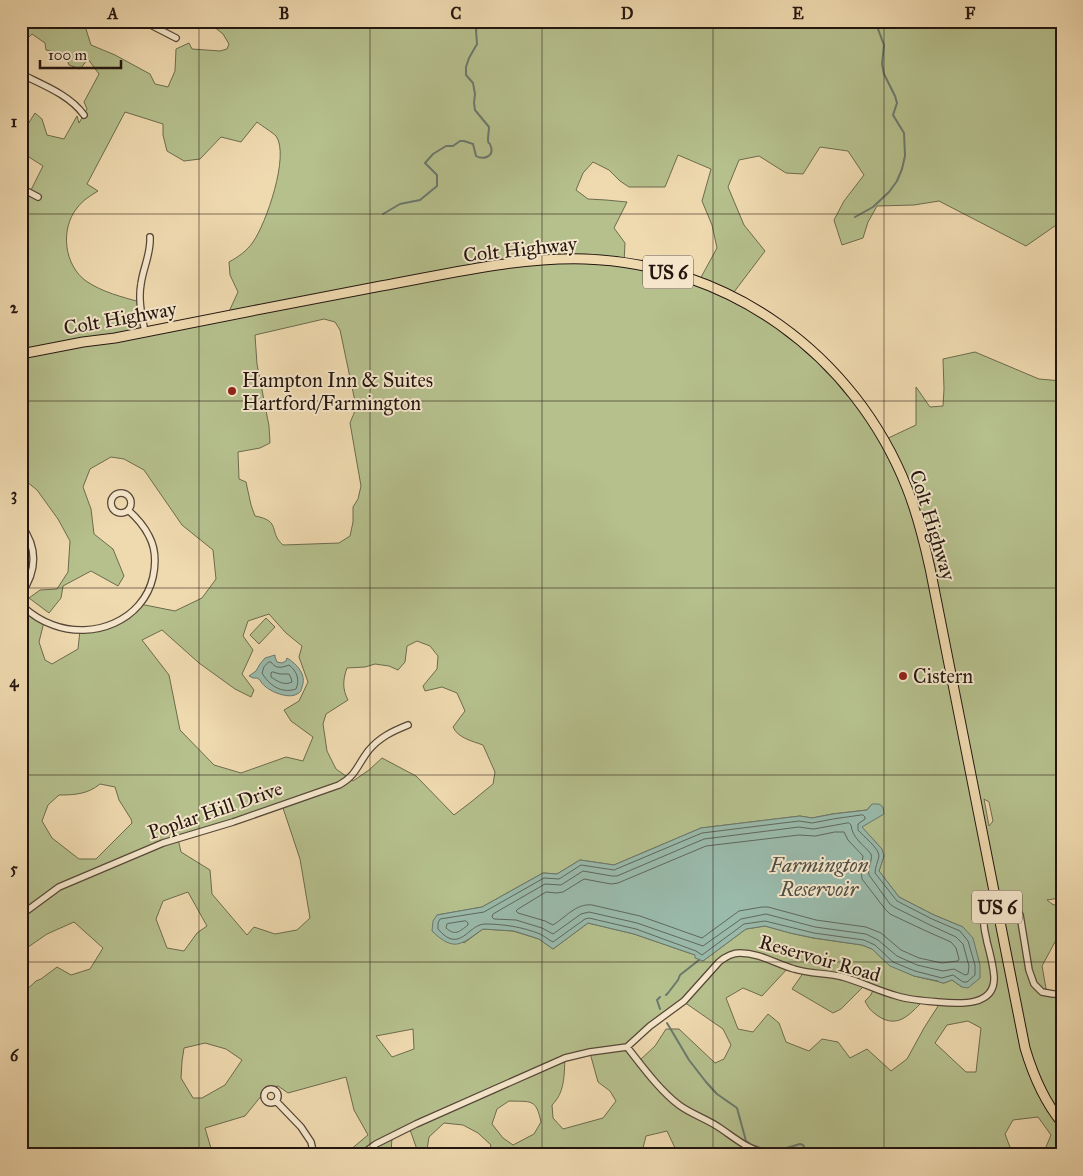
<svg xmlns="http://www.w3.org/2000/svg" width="1083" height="1176" font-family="'IM FELL Great Primer',serif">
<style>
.green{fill:#b5c08d;stroke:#6c6b4e;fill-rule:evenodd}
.water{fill:#9abaab;stroke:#6b786d}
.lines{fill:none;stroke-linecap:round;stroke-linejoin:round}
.shore{stroke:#5f685e;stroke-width:1}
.stream{stroke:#6b786d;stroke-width:2}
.minor-casing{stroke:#574738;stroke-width:8}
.trunk-casing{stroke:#241610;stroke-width:11}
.minor{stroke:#f5e6cb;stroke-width:5.5}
.trunk{stroke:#efd9af;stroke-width:9}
.grid{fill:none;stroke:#241610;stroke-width:1;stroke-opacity:0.55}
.poi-dot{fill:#8f2418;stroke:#f5e6cb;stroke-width:2}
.labels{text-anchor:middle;stroke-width:4;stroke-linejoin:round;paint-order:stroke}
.shield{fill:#f5e6cb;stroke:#635448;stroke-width:1}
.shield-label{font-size:19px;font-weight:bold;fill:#241610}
.street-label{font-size:20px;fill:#241610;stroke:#f5e6cb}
.poi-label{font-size:20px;fill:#241610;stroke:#f5e6cb;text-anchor:start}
.water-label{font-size:21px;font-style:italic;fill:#4d4f46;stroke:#f5e6cb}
.neatline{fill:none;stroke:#241610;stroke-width:2}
.grid-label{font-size:16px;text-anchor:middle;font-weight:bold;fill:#241610}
</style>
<rect width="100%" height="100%" fill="#efd9af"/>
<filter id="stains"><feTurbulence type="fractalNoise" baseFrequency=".004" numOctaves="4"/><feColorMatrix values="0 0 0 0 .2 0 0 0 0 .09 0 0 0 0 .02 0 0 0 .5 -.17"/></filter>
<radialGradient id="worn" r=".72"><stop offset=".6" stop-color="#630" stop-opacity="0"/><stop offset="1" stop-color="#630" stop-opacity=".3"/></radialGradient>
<path class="green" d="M21,21h8l17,7 7,-7h6l2,5 19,-4 5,4 6,19 24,10 35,19 5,10 13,3 7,-16 1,-22 13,-6 3,6 28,2 7,-2 2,-5 -6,-10 -10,-8 -2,-5h851v200l-36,25 -87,-45 -25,4 -37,1 -9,16 -5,16 -21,7 -8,-25 10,-19 20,-26 -16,-24 -28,-4 -17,27 -17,-1 -27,-17 -20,4 -11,27 16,38 21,26 -34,45 82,55 71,89 32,-15v-38l14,20 13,-1 1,-17 -1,-30 32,-7 64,27 23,2v515l-2,2 -13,2 5,4 10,4v30l-6,2 -14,26 5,28h14l-4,24 3,19 2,1v117h-29l11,-3 7,-17 -13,-18 -25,3 -8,14 8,21h-340l2,-7 -8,-17 -21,5 -4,16 3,3h-157l3,-10 -13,-12 -15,-8 -19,-2 -15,14 -2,13 4,5h-12l-10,-28 -17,9 -1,19h-47l24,-20 -14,-25 -8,-33 -58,16 -10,-7 -12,4 -21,26 -40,12 8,27h-192v-160l15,-14 5,-2 16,-12 14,8 19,-6 13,-21 -29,-26 -27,12 -26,18v-347l23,17 -5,20 6,18 7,4 26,-15 2,-19 31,-5 29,-21 35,7 27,-13 14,-19 -3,-29 -31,-25 -38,-55 -20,-11 -13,-2 -21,12 -7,18 8,22 3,25 19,15 11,27 -6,10 -27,-15 -28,15 -2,12 -12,15 -20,-15 11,-8 17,-1 11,-17 2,-31 -12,-22 -21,-29 -16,-13v-271l9,-14 13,-26 -22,-14v-31l7,3 7,-11 7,6 5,16 17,4 13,-23 2,7 8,-14 -3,-7 15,-28 -11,-15 -8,10 -11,-4 -3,-8 -8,-4 -12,-3 -1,-7 -13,-9 -5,5 -6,-4zM125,112l38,12v11l4,16 17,10 16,-2 21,-22 20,5 16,-20c5,4 15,10 19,14 14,19 -10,88 -23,106 -6,9 -15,15 -24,20l1,13 8,17 -11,24 -82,16 -5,-30c-18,-5 -38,-10 -54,-21 -22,-16 -26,-52 -9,-73 6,-8 13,-12 21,-17l-11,-7zM678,155l33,14 -9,32 10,24 5,23 -18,33 -75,-18 1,-20 -11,-15 13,-26 -21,-2 -18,-1 -12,-9 7,-17 10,-11 16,8 11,11 9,6h36zM324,319l11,3 5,8 16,76c-1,7 -4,11 -6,17l11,63 -3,13 -5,8v15l-3,14 -11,7 -56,2c-15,-13 -1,-24 -28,-29l-4,-11 -5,-23 -7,-3 -1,-27 22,-4 10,-5 -1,-17 -12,-62 -2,-29zM269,614l17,19 16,13 -3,11 9,25 -9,19 -15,9 7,11 22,16 -10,24 -17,-4 -45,16 -27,-8 -34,-35 -11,-55 -27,-35 20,-10 37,33 36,26 16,8 3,-7 -12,-16 11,-24 -10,-14 5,-15zM417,641l13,5 8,10 -1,13 -14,17 2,5 17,-4 15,6 8,18 -12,16c5,11 19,14 30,18l12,27 -2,12 -22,18 -17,13 -38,-39 -34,-18 -13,12 -16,11 -17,-12 -9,-18 -4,-27 3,-10 22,-14c-6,-11 -5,-21 -1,-32l18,-1 10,-3 14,2 9,4 7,-8 2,-16zM100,784l15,3 4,13 12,19 1,4 -36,36h-17l-27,-21 -10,-17 6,-16 11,-10c16,0 29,-1 41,-11zM984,799l5,3 4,19 -4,5zM872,804l-11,23 14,14 9,15 -5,15 20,26 35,18 29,12 -1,60 -10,-7 -8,3 -30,-7 -27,-13 -15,-14 -10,-4 -49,-7 -23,-5 -25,-7 -19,3 -43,32 -8,-6 -61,-21 -46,-11 -35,26 -14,-10 -26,-8 -30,-2 -19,14 -27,-28 45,-8 61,-34 14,1 23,-14 34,5 87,-37 99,-12 12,2 20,-4 35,-4zM282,805l18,54 10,59 -13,12 -22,4 -21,-7 -7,8 -35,-41 -2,-24 -29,-18 -3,-13zM188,892l19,34 -10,7 -13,18 -17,-3 -11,-29 7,-18zM788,968l16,4 -12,17 41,24 8,-4 24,-24 9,4 -4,7 -5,5c4,8 6,10 13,15 20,13 31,-1 45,-15l17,2 -16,25 -17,31 -16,12 -24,-22 -17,9 -12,-16 -16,-3 -13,12 -23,-9 -7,-19 -11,-9 -15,18 -15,-3 -12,-31 17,-10 19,8zM684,1002l39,27 8,16 -7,14 -9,4 -36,-34h-13l-11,17 -16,15 -12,-14zM968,1021l13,7 -5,44h-10l-31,-29 12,-18zM413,1029l1,20 -22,8 -16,-21zM205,1043l21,6 16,11 -17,25 -23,13h-9l-12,-20 1,-17 2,-13zM590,1053l8,29 12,9 6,10 -13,17 -40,11 -10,-11 -1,-13c13,-13 12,-29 13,-47zM509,1101c22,1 27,-3 32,21l-7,12 -21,11 -10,-7 -11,-14 5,-15z
M266,618l9,9 -16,17 -9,-9z"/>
<path class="water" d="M275,655v2l2,5 5,1 4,-2 1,-3c10,6 20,17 15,29 -1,4 -1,5 -5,7 -9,6 -33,-4 -37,-14l-3,-2h-4l-4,-2 7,-5 4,-7 5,-6z
M872,804h7l4,3 1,7 -22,13 20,22 2,7 -5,15 20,26 35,18 29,12 10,11 7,27v13l-12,10 -6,-1 -10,-7c-6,2 -9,5 -14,1l-24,-5 -24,-10 -18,-17 -10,-4 -48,-7 -24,-5 -25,-7 -19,3 -43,32 -8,-3v-3l-61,-21 -46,-11 -35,26 -14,-10 -25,-8 -31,-2c-22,15 -28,24 -51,2l1,-10 4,-6 45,-8 61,-34 14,1 23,-14 34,5 87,-37 99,-12 12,2 21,-4 34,-4z"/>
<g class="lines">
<path class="shore" d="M269,662h2c5,7 10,6 18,3 8,6 11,15 7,24 -15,5 -27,-4 -34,-16l2,-6z
M273,672l7,2h9l2,4 1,4c-8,4 -15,-1 -21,-5v-4z
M863,815l2,2v2l-7,5v6c5,6 21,18 21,26 -1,6 -4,11 -4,17l22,28 35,18 28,12 8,10 7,24v10l-8,7h-4l-10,-7 -11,3 -27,-7 -22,-9 -18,-17 -11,-5 -50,-7 -49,-12 -21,3 -42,31 -6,-4 -60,-22 -47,-11 -4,1 -32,23c-4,-2 -9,-6 -13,-8 -17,-7 -37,-10 -55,-10 -17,0 -25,31 -47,5v-6l2,-4 44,-7 60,-34 15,1 22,-14 33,5 88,-37 97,-12 13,2 21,-4z
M849,823l2,2c1,13 13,20 20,29 2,7 -4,13 -2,21l21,29 4,3 36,18 26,12 7,7 6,22 -1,8 -3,1 -11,-6 -11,2 -26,-6 -20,-9 -19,-16 -12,-6 -51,-7 -49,-13 -25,5 -38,27 -66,-23 -48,-11 -8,2 -28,20 -11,-6 -26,-8 -22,-1 -2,-2 1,-3 52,-30 16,1 22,-14 29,5h5l87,-37 95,-12 14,2z
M835,832h9l4,8 15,16 -2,13 1,10 23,30 5,5 36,17 25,11 5,6 3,11 -1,2 -16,2 -23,-5 -18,-8 -20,-17 -15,-6 -50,-7 -48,-13h-6l-23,4 -37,27 -62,-22 -48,-11c-16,-2 -27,13 -39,20l-8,-4 -27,-8 -2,-2 2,-2 28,-17 11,1 6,-1 21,-13 27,5 7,-1 88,-37 93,-11 16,1z
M466,921l2,2v2c-9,7 -13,11 -22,3l1,-4z"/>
<path class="stream" d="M383,214l17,-10 20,-4 17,-14v-11l-12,-12 8,-9 13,-8h7l7,-5h4l9,3 3,12c7,4 18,1 15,-9 -2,-8 -3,0 -3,-8 0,-4 1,-8 1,-12l-14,-17 -1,-7 1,-9 -2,-11 -7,-8v-8l3,-9 8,-14 -1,-14 5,-9
M855,217l18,-10 16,-15 8,-11 5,-12 3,-13 -1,-23 -11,-18 4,-12 -2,-7 -11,-22 -2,-10 2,-19 -6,-16v-8
M666,995l2,-2 10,-13 2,-5 19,-15
M660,997l-3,3 3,9
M667,1023l22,37 17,22 11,12 20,14 9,33 6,4 21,7 27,-8 3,1 5,10"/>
<g class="minor-casing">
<path id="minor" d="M143,21l33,17
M21,74c22,11 49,21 63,41
M21,188l17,9
M145,332c-3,-16 -7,-32 -4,-48 2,-16 10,-30 9,-47
M111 503a10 10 0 1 1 20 0a10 10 0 1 1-20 0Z
M21,525c17,23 16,46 0,69
M21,605c10,9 20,16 32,20 40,15 90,-4 100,-48 3,-14 3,-28 -4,-41 -5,-10 -13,-19 -21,-26
M21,915l38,-28 104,-44 70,-21 106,-37c18,-10 18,-20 30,-35 11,-13 24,-19 39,-25
M627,1047c15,19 33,44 52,58 12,9 28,14 41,23 19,13 27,21 50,27
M264 1096a7 7 0 1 1 14 0a7 7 0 1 1-14 0Z
M276,1101l25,26 10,15 3,13
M361,1155l15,-11 40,-20 149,-66 25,-6 37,-5 23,-21 34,-25 35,-39c6,-5 13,-9 21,-9 20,0 36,11 54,16 16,5 33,4 49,8 18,5 35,14 54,19 13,4 27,5 41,6 21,2 58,5 56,-26 -1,-11 -4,-23 -7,-34 -1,-7 -4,-15 -3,-22 1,-13 18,-20 29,-14 4,2 5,6 7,9l9,55 5,14 8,8 11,2h9"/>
</g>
<g class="trunk-casing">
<path id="trunk" d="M21,354l62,-12 32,-4c89,-18 177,-35 266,-52 67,-12 136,-29 204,-27 144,5 269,95 322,229 10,25 17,53 23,80l95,480c8,27 19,53 37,75"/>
</g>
<use href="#minor" class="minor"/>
<use href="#trunk" class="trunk"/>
</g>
<path class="grid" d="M199,21v1134M370,21v1134M542,21v1134M713,21v1134M884,21v1134M21,214h1041M21,401h1041M21,588h1041M21,775h1041M21,962h1041"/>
<g class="poi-dot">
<circle cx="232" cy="391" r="5"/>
<circle cx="903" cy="676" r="5"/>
</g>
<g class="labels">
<g class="shield">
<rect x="643" y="255.5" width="50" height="33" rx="4"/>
<rect x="972" y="890.5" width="50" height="33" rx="4"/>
</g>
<g class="shield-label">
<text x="668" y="279">US 6</text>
<text x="997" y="914">US 6</text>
</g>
<g class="street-label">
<text transform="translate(520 249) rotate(-6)" y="7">Colt Highway</text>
<text transform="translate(120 318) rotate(-10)" y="7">Colt Highway</text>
<text transform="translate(933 525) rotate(73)" y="7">Colt Highway</text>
<text transform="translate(215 810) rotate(-19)" y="7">Poplar Hill Drive</text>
<text transform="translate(820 958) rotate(16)" y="7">Reservoir Road</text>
</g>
<g class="poi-label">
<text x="242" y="387">Hampton Inn &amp; Suites<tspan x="242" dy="23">Hartford/Farmington</tspan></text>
<text x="913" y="683">Cistern</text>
</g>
<g class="water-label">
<text x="819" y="872">Farmington<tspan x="819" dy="24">Reservoir</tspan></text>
</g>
</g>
<rect width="1083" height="1176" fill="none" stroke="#efd9af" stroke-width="55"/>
<path d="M40 60v8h81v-8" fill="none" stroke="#241610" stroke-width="2.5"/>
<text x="48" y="60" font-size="15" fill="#241610" stroke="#f5e6cb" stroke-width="4" paint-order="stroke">100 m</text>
<rect x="28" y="28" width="1028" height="1120" class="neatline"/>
<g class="grid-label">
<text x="113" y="19">A</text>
<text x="284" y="19">B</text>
<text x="456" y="19">C</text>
<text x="627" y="19">D</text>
<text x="798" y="19">E</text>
<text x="970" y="19">F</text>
<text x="14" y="127">1</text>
<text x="14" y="313">2</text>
<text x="14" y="500">3</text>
<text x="14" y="687">4</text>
<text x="14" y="874">5</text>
<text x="14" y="1061">6</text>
</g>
<rect width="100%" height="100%" filter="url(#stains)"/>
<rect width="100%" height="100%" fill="url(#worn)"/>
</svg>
